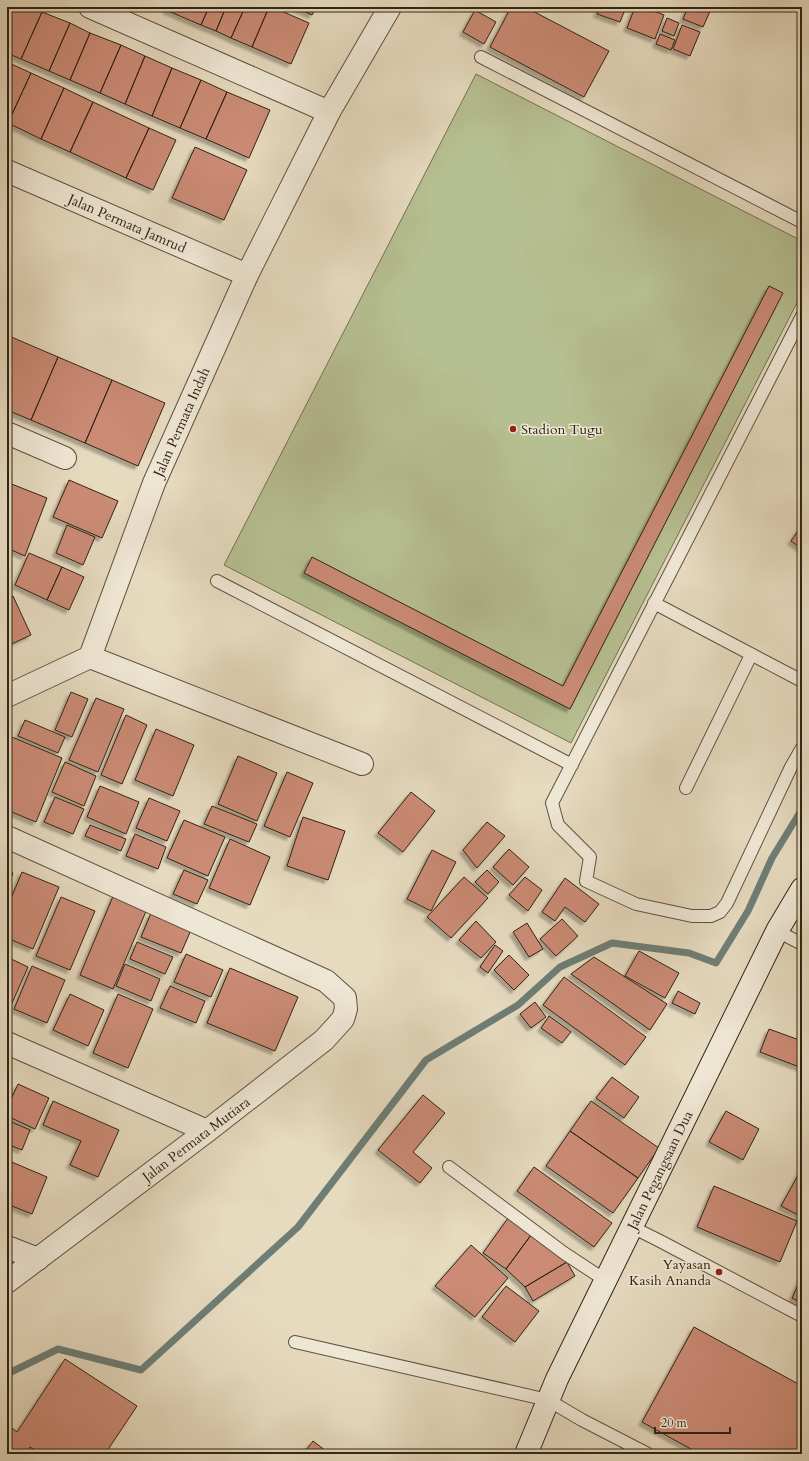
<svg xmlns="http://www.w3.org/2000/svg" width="809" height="1461" font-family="Cardo,serif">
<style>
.green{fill:#b6bf91;stroke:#737253}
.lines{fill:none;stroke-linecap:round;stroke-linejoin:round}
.stream{stroke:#6e7e76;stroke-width:7}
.building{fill:#cb8b74;stroke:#302415;filter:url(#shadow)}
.service-casing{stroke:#5e5240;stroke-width:14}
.minor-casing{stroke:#5e5240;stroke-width:24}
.secondary-casing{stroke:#302415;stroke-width:24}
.service{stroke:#efe7d5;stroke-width:12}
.minor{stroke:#efe7d5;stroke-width:22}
.secondary{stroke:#efe7d5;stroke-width:22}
.poi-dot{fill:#8f2418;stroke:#efe7d5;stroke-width:1.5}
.labels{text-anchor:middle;stroke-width:3;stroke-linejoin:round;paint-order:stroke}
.street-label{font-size:14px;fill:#302415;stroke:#efe7d5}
.poi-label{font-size:14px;fill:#302415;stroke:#efe7d5;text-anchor:start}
</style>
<defs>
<filter id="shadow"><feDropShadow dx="-3.5" dy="3.5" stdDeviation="1" flood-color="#0004"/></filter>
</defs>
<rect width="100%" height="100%" fill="#e6dabf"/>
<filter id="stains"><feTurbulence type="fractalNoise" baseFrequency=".005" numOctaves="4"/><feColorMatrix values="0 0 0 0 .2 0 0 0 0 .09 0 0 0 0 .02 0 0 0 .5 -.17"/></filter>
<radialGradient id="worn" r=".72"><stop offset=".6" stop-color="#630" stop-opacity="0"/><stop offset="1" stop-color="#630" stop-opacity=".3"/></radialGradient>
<path class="green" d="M476,74l326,167v52l-231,450 -347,-178z"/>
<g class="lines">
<path class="stream" d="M7,1374l51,-25 83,21 157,-143 128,-167 92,-55 42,-38 52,-24 77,10 27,10 32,-52 24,-53 30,-49"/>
</g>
<path class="building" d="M7,7h6l-6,13z
M13,7h19l10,5 -21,47 -14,-6v-33z
M167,7h42l-8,18 -35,-15z
M209,7h17l-10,24 -15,-6z
M226,7h19l-14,31 -15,-7z
M245,7h24l-17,40 -21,-9z
M269,7h3l37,16 -18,41 -39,-17z
M295,7h21l-4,8z
M511,7h14l84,44 -25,46 -94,-50z
M600,7h26l-6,15 -23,-8z
M635,7h9l20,8 -9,24 -28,-11z
M688,7h24l-9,20 -20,-8z
M475,10l21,12 -12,22 -21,-12z
M42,12l28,11 -21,48 -28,-12z
M667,18l12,5 -5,13 -12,-5z
M70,23l20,10 -20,47 -21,-9z
M682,25l18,7 -10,24 -17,-7z
M90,33l31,12 -21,48 -30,-13z
M660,34l15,6 -4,10 -15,-6z
M121,45l24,11 -20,48 -25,-11z
M145,56l27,12 -20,48 -27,-12z
M7,62l24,11 -23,50h-1z
M172,68l29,12 -21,48 -28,-12z
M31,73l33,15 -23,51 -33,-16z
M201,80l26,12 -21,47 -26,-11z
M64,88l29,14 -23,50 -29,-13z
M227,92l43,18 -21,48 -43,-19z
M93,102l56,26 -23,50 -56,-26z
M149,128l27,12 -23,50 -27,-12z
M195,147l52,23 -23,50 -52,-22z
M769,286l14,7 -213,416 -266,-136 8,-16 251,129z
M9,336l49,21 -27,63 -24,-10v-70z
M58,357l54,23 -27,63 -54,-23z
M112,380l53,23 -27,63 -53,-23z
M69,480l49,21 -16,37 -49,-21z
M9,483l38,15 -22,58 -18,-8v-61z
M67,525l28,12 -12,28 -27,-12z
M802,525v24l-11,-8z
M29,553l33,14 -15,33 -32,-15z
M62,567l22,10 -15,33 -22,-10z
M13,596l18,39 -24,11v-47z
M71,692l17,7 -16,38 -17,-7z
M96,698l28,11 -26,63 -29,-12z
M126,715l21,10 -25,59 -21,-9z
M25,720l40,17 -7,16 -40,-17z
M156,729l38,16 -21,51 -38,-16z
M7,735l55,23 -26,64 -29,-12z
M238,756l39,17 -20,48 -39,-17z
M65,762l31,14 -12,30 -32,-14z
M287,772l26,11 -23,54 -26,-11z
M100,786l39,16 -13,32 -39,-17z
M411,792l24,19 -32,41 -25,-19z
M55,797l29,12 -11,25 -29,-12z
M149,798l31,13 -13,30 -31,-13z
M212,806l45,18 -8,18 -45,-18z
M303,817l42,14 -17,49 -41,-14z
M184,820l41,17 -17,39 -41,-18z
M487,822l18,14 -28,32 -14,-18z
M90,825l36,14 -5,12 -36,-15z
M135,834l31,13 -8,22 -32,-13z
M230,839l40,18 -20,48 -41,-17z
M509,849l20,18 -16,18 -20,-18z
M432,850l24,12 -25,49 -24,-12z
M184,870l24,10 -11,24 -24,-10z
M487,870l12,12 -11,12 -13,-12z
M7,871l6,2 -6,16z
M22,872l37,15 -26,62 -26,-11v-30z
M464,877l24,21 -37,40 -24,-21z
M525,877l17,13 -14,21 -19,-16z
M565,878l34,26 -14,18 -20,-15 -10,14 -13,-9z
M114,894l33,15 -34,80 -33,-14z
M61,897l34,14 -25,59 -34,-14z
M151,913l40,17 -10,23 -40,-16z
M562,919l16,17 -22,20 -16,-17z
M476,921l20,21 -15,16 -22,-18z
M527,923l16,26 -14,8 -16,-25z
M137,942l36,15 -8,17 -35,-15z
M495,945l8,6 -15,22 -8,-6z
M639,951l40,22 -14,25 -40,-22z
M186,954l37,16 -12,27 -37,-15z
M509,955l20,20 -15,15 -20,-20z
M7,957l21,10 -19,43 -2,-1z
M594,957l73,47 -17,26 -79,-56z
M125,964l35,15 -9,22 -35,-15z
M32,966l33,14 -18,43 -33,-14z
M230,968l68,29 -23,54 -68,-28z
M564,977l82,60 -21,28 -82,-60z
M170,986l35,15 -9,22 -36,-15z
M678,991l22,12 -5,11 -23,-11z
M70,994l34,16 -16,36 -35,-16z
M118,994l35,15 -25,59 -35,-15z
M535,1002l11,15 -15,11 -11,-14z
M549,1016l22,16 -9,11 -21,-15z
M769,1029l33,12v27l-42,-16z
M612,1077l27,20 -15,21 -28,-20z
M18,1084l31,14 -14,31 -28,-13v-8z
M423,1095l22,18 -32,39 19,16 -12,15 -42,-33z
M53,1101l66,29 -21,47 -28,-12 11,-24 -38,-16z
M591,1101l68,47 -21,30 -68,-47z
M726,1111l33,18 -16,31 -34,-18z
M7,1120l23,10 -8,20 -15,-6z
M570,1131l68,47 -25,35 -67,-47z
M7,1160l40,17 -15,37 -25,-10z
M534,1167l78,56 -18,24 -77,-56z
M802,1168v49l-21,-11z
M714,1186l83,35 -17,41 -83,-35z
M508,1218l23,17 -25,34 -23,-16z
M531,1235l36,27 -42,25 -19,-18z
M471,1245l37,33 -33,39 -40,-31z
M567,1262l8,14 -42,25 -8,-14z
M802,1276v27l-10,-5z
M506,1286l33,25 -24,31 -33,-25z
M694,1327l108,59v68h-102l-58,-32z
M65,1359l72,47 -32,48h-64l-11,-7 -5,7h-18v-30l10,8z
M313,1441l17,13h-27z"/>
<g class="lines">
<g class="service-casing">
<path id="service" d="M481,57l321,165
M802,316l-250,487 6,22 32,32 -4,24 50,23 56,12h19l9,-4 7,-9 64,-136 11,-19
M217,581l355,184
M654,603l148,78
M686,788l65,-133
M777,931l25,13
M449,1167l115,86 41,27
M632,1227l28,14 142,75
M295,1342l253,58 34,20 66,34"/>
</g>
<g class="minor-casing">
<g id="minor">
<path d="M90,7l239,105"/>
<path id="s1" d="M7,171l240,104"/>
<path d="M7,433l58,25"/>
<path d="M90,657l272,107"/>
<path id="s2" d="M7,696l83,-39 64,-174 93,-208 82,-163 61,-105"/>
<path d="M7,837l319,144 19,17 1,11 -3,10 -19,21 -117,91 -200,151"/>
<path d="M7,1043l200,88"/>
<path d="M7,1247l31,12"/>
</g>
</g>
<g class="secondary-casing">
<g id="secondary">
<path id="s3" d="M526,1454l31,-75 220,-448 25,-42"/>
</g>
</g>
<use href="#service" class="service"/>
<use href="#minor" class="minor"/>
<use href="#secondary" class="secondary"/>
</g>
<g class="poi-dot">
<circle cx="513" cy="429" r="4"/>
<circle cx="719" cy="1272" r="4"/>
</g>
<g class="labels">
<g class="street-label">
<text dy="5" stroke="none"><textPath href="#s1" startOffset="131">Jalan Permata Jamrud</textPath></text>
<text dy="5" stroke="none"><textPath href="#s2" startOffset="344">Jalan Permata Indah</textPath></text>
<text transform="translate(196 1139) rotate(-37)" y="5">Jalan Permata Mutiara</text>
<text dy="5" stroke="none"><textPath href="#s3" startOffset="314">Jalan Pegangsaan Dua</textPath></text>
</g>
<g class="poi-label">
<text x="521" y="434">Stadion Tugu</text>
<text x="711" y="1269" text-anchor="end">Yayasan<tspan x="711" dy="16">Kasih Ananda</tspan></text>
</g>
</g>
<rect width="809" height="1461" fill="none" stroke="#e6dabf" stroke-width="24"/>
<rect x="8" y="8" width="793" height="1445" fill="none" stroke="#302415" stroke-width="2"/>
<rect x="12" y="12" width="785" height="1437" fill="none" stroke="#302415"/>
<path d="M655 1427v6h75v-6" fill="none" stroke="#302415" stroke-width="2"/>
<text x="661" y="1427" font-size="12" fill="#302415" stroke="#efe7d5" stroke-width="3" paint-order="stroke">20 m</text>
<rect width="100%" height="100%" filter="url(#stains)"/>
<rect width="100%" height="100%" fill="url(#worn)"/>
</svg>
